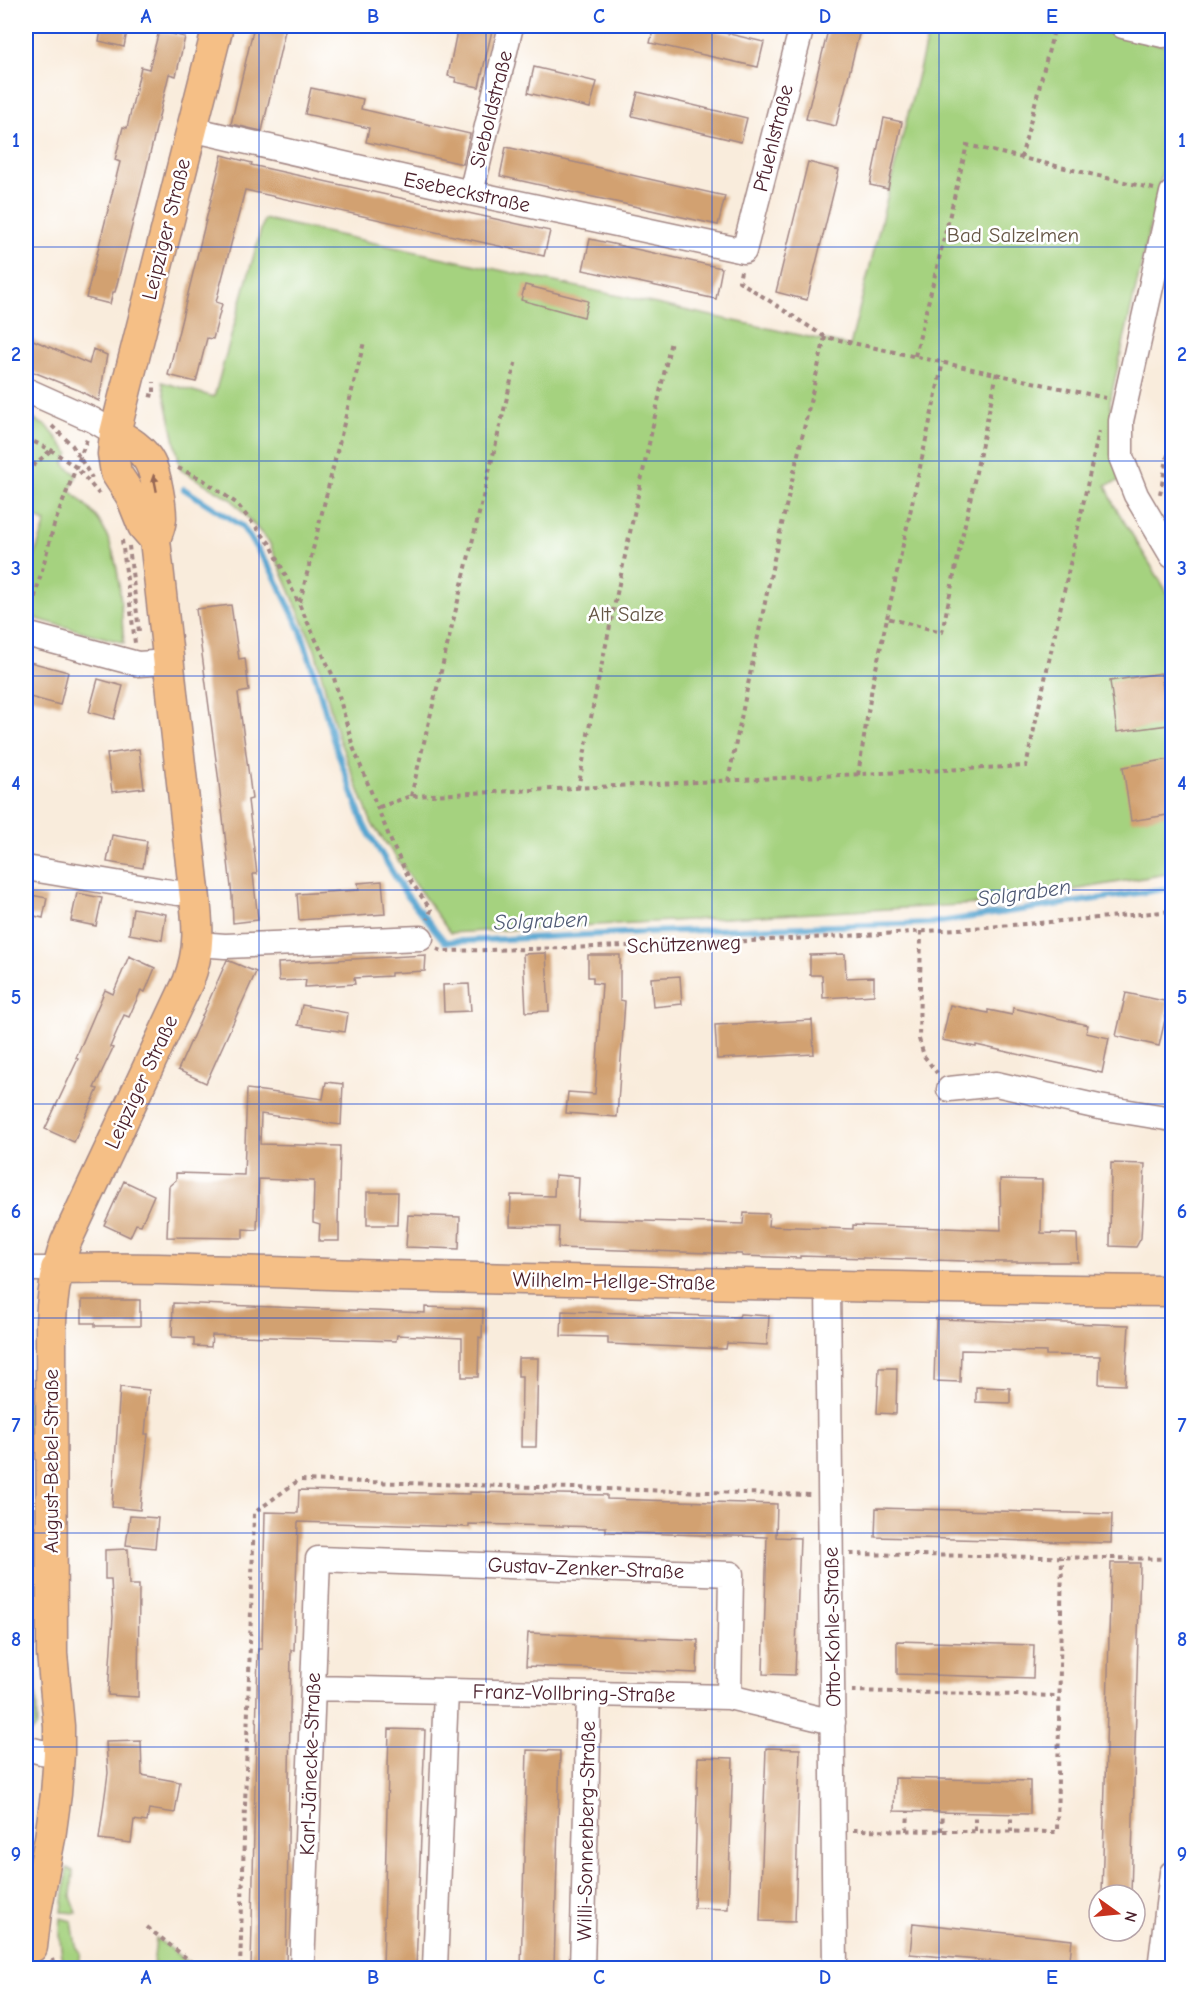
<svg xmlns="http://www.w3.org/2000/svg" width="1198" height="1994" font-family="'Comic Neue',sans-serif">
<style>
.green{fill:#a5d27f;stroke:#787855;stroke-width:1.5}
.forest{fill:#84b46e;stroke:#676a4c;stroke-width:1.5}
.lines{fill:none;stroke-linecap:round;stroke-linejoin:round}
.stream{stroke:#57a5d0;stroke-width:6}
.building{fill:#d2a171}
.minor-casing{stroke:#a28684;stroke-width:27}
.major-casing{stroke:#a28684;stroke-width:33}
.path{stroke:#a28684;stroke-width:4;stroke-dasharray:4.5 4.5;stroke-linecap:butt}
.minor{stroke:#fff;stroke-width:24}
.major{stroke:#f5bf86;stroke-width:30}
.oneway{fill:#976754}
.grid{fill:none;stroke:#1d4ed8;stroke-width:1.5;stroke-opacity:0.55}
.labels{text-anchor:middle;stroke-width:5;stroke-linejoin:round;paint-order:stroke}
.street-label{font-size:21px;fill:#4a1f2b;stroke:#fff}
.park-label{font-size:21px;fill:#655544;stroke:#fff}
.water-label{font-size:22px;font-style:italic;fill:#505b75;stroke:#fff}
.neatline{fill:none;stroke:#1d4ed8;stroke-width:2}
.grid-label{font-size:20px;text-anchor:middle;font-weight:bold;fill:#1d4ed8}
</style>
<rect width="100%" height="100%" fill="#fff"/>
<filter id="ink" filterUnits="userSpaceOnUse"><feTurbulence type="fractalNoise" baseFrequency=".0167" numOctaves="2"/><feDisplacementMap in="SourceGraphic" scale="12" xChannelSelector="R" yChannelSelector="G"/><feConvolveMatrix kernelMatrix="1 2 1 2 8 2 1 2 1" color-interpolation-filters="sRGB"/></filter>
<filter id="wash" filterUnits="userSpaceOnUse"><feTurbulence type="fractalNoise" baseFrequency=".008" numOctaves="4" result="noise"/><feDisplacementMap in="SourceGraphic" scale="24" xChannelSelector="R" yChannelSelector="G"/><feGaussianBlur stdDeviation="1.35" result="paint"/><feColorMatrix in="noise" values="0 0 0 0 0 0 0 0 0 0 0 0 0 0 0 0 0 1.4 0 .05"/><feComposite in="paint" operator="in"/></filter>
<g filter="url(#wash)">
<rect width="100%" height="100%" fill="#f9ecdc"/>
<path class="green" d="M930,26h149l93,21v83l-62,271 9,80 -13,4 8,20 58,95v273l-174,30 -548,30 -78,-109 -34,-87 -23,-87 -46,-108 -38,-43 -50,-29 -19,-88 52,15 50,-178 586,127z
M26,415l22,12 21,26 -5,11 13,11 -7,15c10,10 21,19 29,31 23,35 21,82 25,122l-98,-27v-36l20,-58 -20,-8z
M67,1868l6,3 -2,26 6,16 -15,-1z
M61,1918l11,3 4,25 5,7 -2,8 -10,6 13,1h-17c-5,-16 -6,-33 -4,-50z
M156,1938l39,30h-42z"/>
<path class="forest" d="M34,1390l1,23 -7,54h-2v-66z
M26,1526l2,1 6,25 1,15 2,160 -7,7 -4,-104z"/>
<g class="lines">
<path class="stream" d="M184,489l58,37 31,47 28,58 17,54 15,54 31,86 41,68 40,49 200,-10 287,-9 240,-35"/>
</g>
<g id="blocks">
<path class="building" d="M102,26h26l-4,21 -25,-6z
M254,26h32l-24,105 -31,-7z
M458,26h35l-14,61 -24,-5 1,-4 -8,-2z
M654,26h41l69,16 -6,25 -108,-24z
M829,26h32l-25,100 -30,-7z
M159,31l26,6 -9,39 -7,-2 -24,101 -30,117h-2l-3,12 -24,-6 34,-136 -5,-2 8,-33 4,1 14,-61 8,2z
M534,67l63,15 -7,26 -62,-15z
M311,88l52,11 -2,10 109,25 -7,30 -97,-22 3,-14 -64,-14z
M638,92l109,26 -6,24 -109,-26z
M884,118l18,4 -14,67 -18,-4z
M506,147l219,49 -7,29 -218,-49z
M222,155l30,8 -1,2 299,66 -6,25 -299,-66 -29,112 6,2 -9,35 -6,-1 -11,44 -28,-7z
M808,162l31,8 -32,130 -31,-8z
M590,239l132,29 -6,31 -133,-29z
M525,285l63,16 -4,16 -63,-17z
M26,337l63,27 4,-15 14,6 -8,46 -21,-11 -52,-21z
M231,605l8,54 6,-1 4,33 -11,2 14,106 -4,1 9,74h-4l5,46 -25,3 -1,-27 -14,-121 -22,-166z
M26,661l42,11 -8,33 -34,-9z
M1161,673l7,52 -51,7 -7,-51z
M98,679l25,7 -9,33 -25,-7z
M139,749l5,39 -32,4 -5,-38z
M1171,759l2,55 -42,7 -8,-54z
M112,835l35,6 -4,27 -36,-6z
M382,881l3,33 -86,6 -2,-26 62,-4 -1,-7z
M77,893l25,5 -6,28 -25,-5z
M26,894l21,4 -4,20 -17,-4z
M133,908l33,6 -4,26 -33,-6z
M546,953l3,58 -23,1 -3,-58z
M845,954l1,24 28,-1v18l-51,3 -1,-23h-12v-20z
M426,955l-1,16 -34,2v3l-37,2 1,6 -50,3 1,-7 -27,1 -1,-18z
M588,955h32v45l5,1 -8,116 -51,-4 2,-21 27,2 7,-110 -9,-1v-6h-5z
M129,956l26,12 -10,24 -4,-2 -12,27 -5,-2 -14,32 3,1 -19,40 4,1 -24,53 -29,-13 33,-70 -2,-1 26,-61 3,-7 8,4z
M227,960l29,12 -50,111 -28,-13z
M680,976l2,28 -29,3 -2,-29z
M469,984l2,27 -27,1 -1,-27z
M1126,993l43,9 -10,44 -43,-10z
M302,1005l46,8 -3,19 -47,-7z
M950,1005l38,8v-3l24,5 1,-7 75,17 -2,8 23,5 -7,35 -126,-28v2l-34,-7z
M812,1020l2,34 -97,5 -2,-34z
M326,1082l17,2 -2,41 -80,-11 -1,30 80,2 -2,77h1v18h-20l1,-17 -7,-2 1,-41 -55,-2 -2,51 -14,-1v9l-76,-1 2,-51 7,-6v-7l68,2 3,-86 76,10z
M1111,1163l34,1 -4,74 -5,9 -26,-1z
M555,1175l24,2 -2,42 166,5 1,-11 25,1 -1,12 85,3v-4l148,5 -1,-51 42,1 -1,53 36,1 1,28h-79l-199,-6v2l-58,-2v-2l-184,-6 1,-21 -49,-1 1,-31 43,1z
M124,1181l30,14 -13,30 -5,-1 -6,13 -26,-12z
M367,1192h31l-1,33h-30z
M408,1215l52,2 -1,32 -53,-2z
M82,1300h58v26h-45v-3h-13z
M173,1303l252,10v-6l58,2 -1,29 -3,-1 -1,40h-16v-39l-65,-3 -1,6 -184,-6 -1,12 -17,-1v-8l-22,-1z
M562,1311l177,6 1,-3 29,2 -2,29 -40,-2 -1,6 -118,-5v-7l-47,-1z
M936,1319l193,6 -4,60 -26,-1 1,-28 -54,-1v-3l-85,-2 -1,32 -26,-1z
M518,1358h20l-2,89h-15l1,-71h-4z
M879,1368h18l-1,46 -19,-1z
M120,1387l29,3 -4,44h3l-8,76 -28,-3z
M976,1387l34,1v15l-34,-1z
M299,1490l171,4v-2l137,3v4l170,5 -1,33 24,1 -5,137 -32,-1 4,-137 -161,-5v-5l-137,-3v3l-171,-5 -4,128h-3l-5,318h-35l7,-319h4l3,-137 33,1z
M876,1508l236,6 -1,29 -236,-6z
M130,1516l28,2 -3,30 -29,-3z
M128,1549l1,36h10l-1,112 -30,-2 5,-78 -2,-38h-6v-29z
M1111,1563h29l-9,332h-29z
M528,1633l170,7 -1,33 -171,-7z
M897,1641l137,4 -1,33 -136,-4z
M389,1729l36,1 -9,238h-33z
M141,1741l1,34 38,7 -5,31 -26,-4 -2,13 -13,-2 -3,23 -32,-4 9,-66 -2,-31z
M766,1748l34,1 -5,173 -35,-1z
M527,1750l33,1 -6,217h-33z
M698,1757l35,1 -5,151 -34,-1z
M895,1778l135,3v33l-136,-3z
M913,1923l159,17 -3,28 -159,-14z"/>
</g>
</g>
<g filter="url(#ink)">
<use href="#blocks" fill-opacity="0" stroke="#a28684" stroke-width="1.5"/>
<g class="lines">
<g class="minor-casing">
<path id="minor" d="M1123,26l40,9
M191,129l280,64 273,58 58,-225
M471,193l40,-167
M1172,193l-51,228v36l15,38 36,61
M26,390l67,30 22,13
M26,634l112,30 30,-2
M26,868l138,23 14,2 16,-3
M198,944l27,2 196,-8
M949,1089l47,-5 103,23 73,12
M26,1269h30
M828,1285l7,683
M313,1688l416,9 104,25
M26,1748l15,4 18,2
M302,1968l16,-409 413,15 -2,123
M435,1968l11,-277
M582,1968l7,-274
M1160,1968l12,-95"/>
</g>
<g class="major-casing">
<path id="major" d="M155,540l-12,-14 -12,-30 -15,-23 -3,-19 2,-21 11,-44 92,-363
M56,1269c113,-2 224,4 337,7 260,6 520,13 779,15
M32,1947l4,-35 14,-74 6,-44 3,-40v-28l-7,-72 -1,-332c1,-29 5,-52 15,-80l122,-260c13,-33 10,-58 6,-92l-39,-350c2,-7 6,-15 6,-22 0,-13 -5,-44 -11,-55 -7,-14 -22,-23 -35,-30"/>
</g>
<path class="path" d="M1021,158l34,-132
M741,271l-2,10 86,56
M915,356l52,-211 187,44
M149,395l5,1v-14
M52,426l20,19 20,33
M26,438l25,12 26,18 22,26
M178,468l24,11 34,24 35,42 63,133 19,69 40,99 17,34 21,30 -3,9
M26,472l25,-22
M1160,494l12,-60
M122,540l13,103
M129,546l10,85
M300,602l64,-260
M30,615l24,-90 33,-86
M887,618l56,-256
M858,775l14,-88 15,-69 55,14 55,-259
M728,781l46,-222 51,-222 281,61
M578,789l17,-93 76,-355
M411,796l105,-436
M379,807l32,-11 615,-30 73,-335
M921,931l-2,108 5,17 13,17
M437,949l5,2c244,-5 488,-16 730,-40
M850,1554l322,5
M852,1691l206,5
M26,1695l1,32
M853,1830l204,2 5,-275
M907,1831l1,-20
M941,1831l1,-19
M975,1831v-18
M1011,1832v-18
M147,1927l52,41
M52,1959l3,9
M240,1968l14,-455 45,-33 513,15"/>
<use href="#minor" class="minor"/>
<use href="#major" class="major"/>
</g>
<defs><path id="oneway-solid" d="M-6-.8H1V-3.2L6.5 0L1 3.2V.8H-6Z" transform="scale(1.5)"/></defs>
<use class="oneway" href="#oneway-solid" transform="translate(155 483) rotate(-101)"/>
</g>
<path class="grid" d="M259,26v1942M486,26v1942M712,26v1942M939,26v1942M26,247h1146M26,461h1146M26,676h1146M26,890h1146M26,1104h1146M26,1318h1146M26,1533h1146M26,1747h1146"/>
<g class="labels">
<g class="street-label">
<text transform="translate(491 109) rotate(-76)" y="7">Sieboldstraße</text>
<text transform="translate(773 138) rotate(-76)" y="7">Pfuehlstraße</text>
<text transform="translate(467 192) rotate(12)" y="7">Esebeckstraße</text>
<text transform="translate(166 229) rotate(-76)" y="7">Leipziger Straße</text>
<text transform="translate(684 944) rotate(-2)" y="7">Schützenweg</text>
<text transform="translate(141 1082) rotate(-65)" y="7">Leipziger Straße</text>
<text transform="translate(614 1281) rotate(1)" y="7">Wilhelm-Hellge-Straße</text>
<text transform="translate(51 1461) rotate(-90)" y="7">August-Bebel-Straße</text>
<text transform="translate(586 1568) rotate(2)" y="7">Gustav-Zenker-Straße</text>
<text transform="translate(832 1627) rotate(-91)" y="7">Otto-Kohle-Straße</text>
<text transform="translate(574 1693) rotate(1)" y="7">Franz-Vollbring-Straße</text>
<text transform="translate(310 1764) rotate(-88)" y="7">Karl-Jänecke-Straße</text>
<text transform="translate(586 1831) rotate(-89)" y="7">Willi-Sonnenberg-Straße</text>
</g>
<g class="park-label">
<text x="1013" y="242">Bad Salzelmen</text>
<text x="626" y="621">Alt Salze</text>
</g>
<g class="water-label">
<text transform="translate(1024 892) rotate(-8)" y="8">Solgraben</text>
<text transform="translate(541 920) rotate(-2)" y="8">Solgraben</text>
</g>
</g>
<rect width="1198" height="1994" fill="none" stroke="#fff" stroke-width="66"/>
<g transform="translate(1117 1913) rotate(105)"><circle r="28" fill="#ffffff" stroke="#b7a5aa" stroke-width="1.5"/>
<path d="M0-4.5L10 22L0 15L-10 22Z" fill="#c8321e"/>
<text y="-9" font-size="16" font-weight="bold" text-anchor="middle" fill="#4a1f2b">N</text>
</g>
<rect x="33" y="33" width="1132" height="1928" class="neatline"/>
<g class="grid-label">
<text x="146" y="23">A</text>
<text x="373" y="23">B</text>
<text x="599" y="23">C</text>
<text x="825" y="23">D</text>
<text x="1052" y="23">E</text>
<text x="16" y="147">1</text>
<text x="1182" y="147">1</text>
<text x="16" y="361">2</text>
<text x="1182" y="361">2</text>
<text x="16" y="575">3</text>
<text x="1182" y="575">3</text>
<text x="16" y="790">4</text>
<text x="1182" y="790">4</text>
<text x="16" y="1004">5</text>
<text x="1182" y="1004">5</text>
<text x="16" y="1218">6</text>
<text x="1182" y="1218">6</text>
<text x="16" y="1432">7</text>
<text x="1182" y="1432">7</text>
<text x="16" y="1646">8</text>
<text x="1182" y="1646">8</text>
<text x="16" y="1861">9</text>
<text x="1182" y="1861">9</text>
<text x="146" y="1984">A</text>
<text x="373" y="1984">B</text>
<text x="599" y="1984">C</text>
<text x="825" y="1984">D</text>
<text x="1052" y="1984">E</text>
</g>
</svg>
